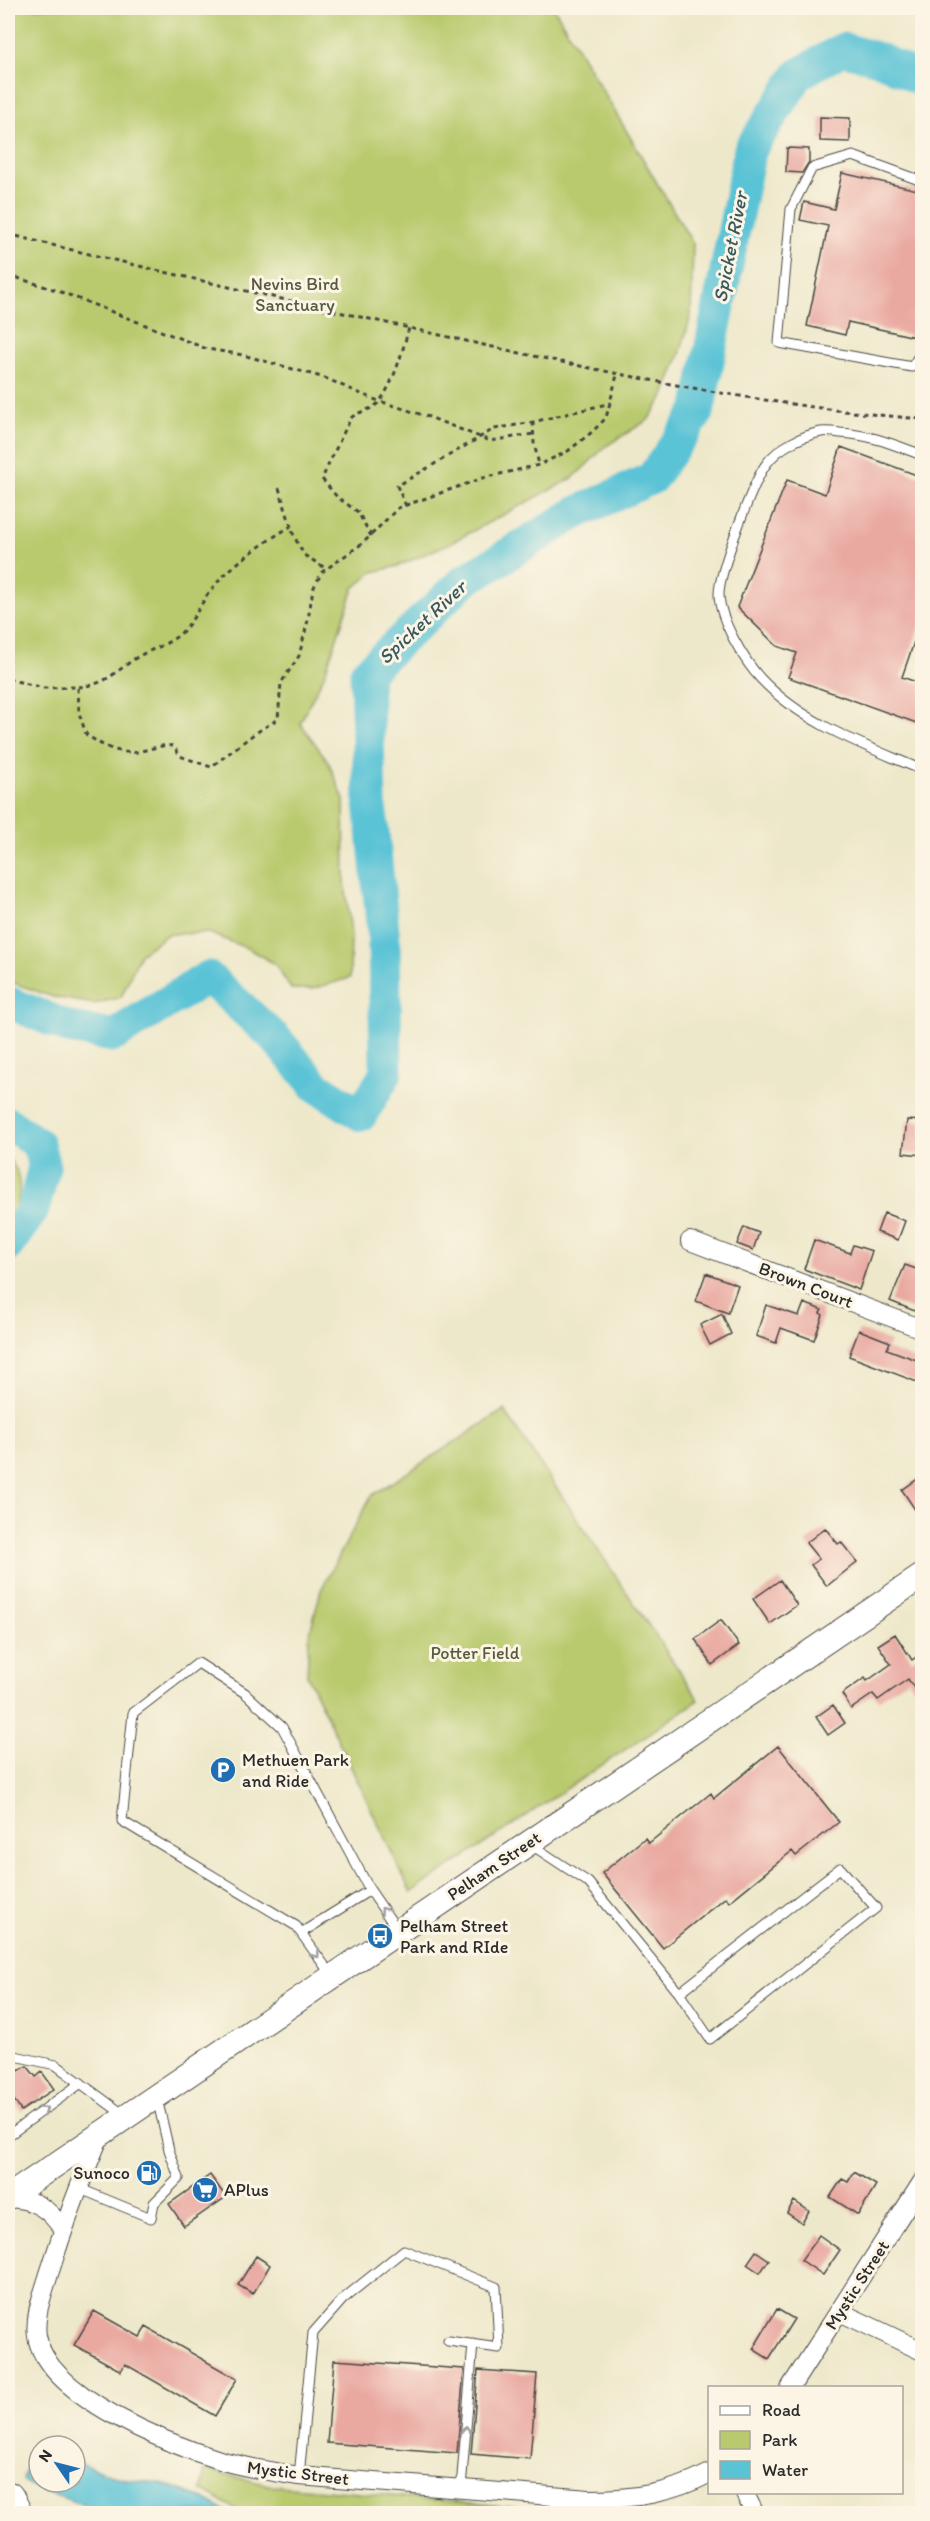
<svg xmlns="http://www.w3.org/2000/svg" width="930" height="2521" font-family="Itim,sans-serif">
<style>
.green{fill:#b9ca6e;stroke:#727a4c;stroke-width:1.5}
.water{fill:#5ac3d6;stroke:#427780;stroke-width:1.5}
.lines{fill:none;stroke-linecap:round;stroke-linejoin:round}
.river{stroke:#5ac3d6;stroke-width:33}
.building{fill:#e9a9a1}
.service-casing{stroke:#484743;stroke-width:11}
.minor-casing{stroke:#484743;stroke-width:20}
.secondary-casing{stroke:#484743;stroke-width:26}
.motorway-casing{stroke:#484743;stroke-width:34}
.path{stroke:#484743;stroke-width:3;stroke-dasharray:4.5 4.5;stroke-linecap:butt}
.service{stroke:#fff;stroke-width:9}
.minor{stroke:#fff;stroke-width:18}
.secondary{stroke:#fff;stroke-width:24}
.motorway{stroke:#fff;stroke-width:32}
.oneway{stroke:#a0a0a0}
.labels{text-anchor:middle;stroke-width:6;stroke-linejoin:round;paint-order:stroke}
.park-label{font-size:18px;fill:#565b3f;stroke:#fcf5e5}
.street-label{font-size:18px;fill:#2b2b2b;stroke:#fcf5e5}
.poi-label{font-size:18px;fill:#2b2b2b;stroke:#fcf5e5;text-anchor:start}
.water-label{font-size:20px;font-style:italic;fill:#39595e;stroke:#fcf5e5}
</style>
<rect width="100%" height="100%" fill="#fcf5e5"/>
<filter id="ink" filterUnits="userSpaceOnUse"><feTurbulence type="fractalNoise" baseFrequency=".0167" numOctaves="2"/><feDisplacementMap in="SourceGraphic" scale="12" xChannelSelector="R" yChannelSelector="G"/><feConvolveMatrix kernelMatrix="1 2 1 2 8 2 1 2 1" color-interpolation-filters="sRGB"/></filter>
<filter id="wash" filterUnits="userSpaceOnUse"><feTurbulence type="fractalNoise" baseFrequency=".008" numOctaves="4" result="noise"/><feDisplacementMap in="SourceGraphic" scale="24" xChannelSelector="R" yChannelSelector="G"/><feGaussianBlur stdDeviation="1.35" result="paint"/><feColorMatrix in="noise" values="0 0 0 0 0 0 0 0 0 0 0 0 0 0 0 0 0 1.4 0 .05"/><feComposite in="paint" operator="in"/></filter>
<g filter="url(#wash)">
<rect width="100%" height="100%" fill="#eee8cb"/>
<path class="green" d="M15,8h539l139,236 -2,71 -11,39 -17,44 -15,22 -42,26 -33,32 -123,65 -52,23 -25,6 -19,16 -29,85 -25,50 28,38 16,39 1,82 6,52 -1,44 -38,11h-21l-16,-25 -26,-15 -40,-16 -41,1 -28,20 -19,43 -27,7 -41,-7 -45,-16v-958z
M8,1158c18,17 12,47 0,67z
M504,1410l195,290 -288,193 -104,-218 2,-39 12,-46 50,-94z
M205,2469l63,16 317,28h-342l-41,-23z"/>
<path class="water" d="M39,2452v30h36v-21l45,17 45,6 36,13 28,16h-134l-5,-6 -58,-20 -9,-7 4,-16 7,-11z"/>
<g class="lines">
<path class="river" d="M8,1002l62,26 43,8 95,-59 67,61 41,48 45,29 25,-42 -2,-132 -14,-139 -4,-129 98,-92 112,-68 76,-35 46,-66 52,-263 49,-75 44,-25 39,11 40,20
M8,1123l30,21 6,23 -11,43 -25,35"/>
</g>
<g id="blocks">
<path class="building" d="M820,117l30,1v24l-30,-1z
M787,148l22,1v13l-7,11 -16,-1z
M842,173l80,18v112l-7,34 -67,-15 -3,13 -38,-9 21,-100 -28,-6 4,-18 30,7z
M841,447l81,30v142l-20,58 20,7v41l-134,-48 9,-24 -20,-7 -40,-39 50,-127 38,14z
M907,1120l15,1v34l-19,-2z
M884,1213l21,8 -7,19 -21,-8z
M744,1227l15,6 -6,17 -16,-6z
M814,1240l36,13 3,-8 19,6 -13,39 -55,-21z
M905,1265l17,6v43l-32,-13z
M706,1273l32,12 -10,28 -32,-12z
M804,1303l18,7 -2,3 3,2 -9,25 -33,-12 -5,15 -20,-7 10,-31 33,11z
M722,1314l9,20 -21,11 -10,-20z
M859,1330l31,12 -3,7 35,13v22l-73,-28z
M922,1476v44l-20,-30z
M825,1528l13,16 3,-2 16,20 -30,24 -16,-21 8,-6 -13,-16z
M780,1580l17,25 -27,19 -17,-25z
M721,1620l18,25 -27,20 -17,-26z
M895,1634l17,26 10,-7v47l-14,-21 -30,21 -5,-6 -22,15 -9,-15 23,-16 2,3 24,-17 -13,-19z
M833,1705l12,18 -17,12 -12,-18z
M778,1746l61,76 -43,34 -4,-5 -63,51 -3,-5 -63,51 -61,-75 43,-35 4,5 62,-50 3,5z
M27,2066l9,11 6,-5 12,17 -33,22 -13,-20v-14z
M854,2172l22,13 -18,30 -28,-18 12,-18 6,3z
M210,2175l16,22 -42,29 -15,-22z
M794,2201l15,10 -7,12 -15,-10z
M819,2235l21,15 -17,25 -22,-15z
M756,2251l13,9 -9,13 -13,-9z
M256,2256l14,9 -17,29 -15,-9z
M777,2309l17,10 -25,40 -16,-10z
M94,2311l46,26 6,-10 91,52 -22,37 -90,-52 -4,7 -47,-26z
M334,2360l130,9 -7,84 -130,-10z
M478,2370l59,4 -7,85 -59,-5z"/>
</g>
</g>
<g filter="url(#ink)">
<use href="#blocks" fill-opacity="0" stroke="#484743" stroke-width="1.5"/>
<g class="lines">
<g class="service-casing">
<path id="service" d="M922,181l-69,-25 -41,12 -21,41 -12,134 133,24 10,-16
M922,455c-30,-11 -50,-20 -82,-22 -6,-1 -13,-2 -19,-1 -19,4 -42,15 -54,31 -13,16 -49,112 -48,132 1,25 25,66 42,84 42,45 106,67 161,91
M530,1844l58,38 91,111 161,-125 36,40 -166,131 -31,-46
M301,1933l69,-43
M332,1976l-36,-50 -174,-105 11,-108 65,-50 47,30 37,34 88,163 28,41
M8,2061l7,-5 41,9 68,50
M8,2132l1,3 72,-52
M78,2188l73,30 3,-15 25,-25 -10,-28 -12,-52
M299,2476l14,-143 30,-34 61,-49 92,37 3,61 -51,-7
M461,2488l12,-144"/>
</g>
<g class="minor-casing">
<path id="minor" d="M690,1241l232,88
M101,2133c-20,47 -37,93 -52,141 -6,20 -15,41 -12,62 9,60 134,109 186,125 25,7 50,11 76,15l290,23c43,0 82,-5 121,-26
M8,2198c26,1 41,10 55,32
M840,2312l82,39
M790,2388l132,-206
M744,2492l11,22"/>
</g>
<g class="secondary-casing">
<path id="secondary" d="M8,2197l914,-621"/>
</g>
<g class="motorway-casing">
<path id="motorway" d="M8,2498l8,16"/>
</g>
<path class="path" d="M8,234c131,33 264,63 397,93 174,40 340,77 517,92
M8,275l48,15 151,59 36,6 82,23 48,21 56,18 61,24 43,-7
M533,422l1,21 5,22
M279,488l15,48 10,19 23,14
M406,506l-9,-20 97,-57 39,-7 78,-19
M371,536l-13,-24 -21,-15 -15,-18c3,-7 27,-59 30,-62 9,-7 20,-6 28,-16 15,-21 22,-49 29,-73
M8,679l36,9 34,-1 1,26 7,21c14,11 31,20 50,18 13,-2 25,-8 38,-6l6,10 31,11 43,-33 24,-15 3,-36 18,-27 9,-36 5,-31 9,-17 41,-29 35,-35 85,-30 56,-13 29,-14 24,-19 14,-14 11,-43
M78,687c25,-2 33,-11 52,-25 17,-13 37,-15 52,-30 12,-12 19,-29 29,-42 20,-26 53,-47 80,-64"/>
<use href="#service" class="service"/>
<use href="#minor" class="minor"/>
<use href="#secondary" class="secondary"/>
<use href="#motorway" class="motorway"/>
</g>
<defs><path id="oneway-chevron" d="M-2-3.5L2.5 0L-2 3.5" fill="none" stroke-width="1.6" stroke-linecap="round" stroke-linejoin="round" transform="scale(1.5)"/></defs>
<g class="oneway">
<use href="#oneway-chevron" transform="translate(384 1911) rotate(-125)"/>
<use href="#oneway-chevron" transform="translate(316 1954) rotate(55)"/>
<use href="#oneway-chevron" transform="translate(44 2110) rotate(-36)"/>
<use href="#oneway-chevron" transform="translate(466 2430) rotate(-86)"/>
</g>
</g>
<defs>
<g id="parking-disc" transform="scale(1.35)"><circle r="9.5" fill="#1f6fb2" stroke="#fcf5e5"/><path d="M-3.5-5.5H1a3.5 3.5 0 0 1 0 7H-1V5.5H-3.5ZM-1-3.4V-.6H.8a1.4 1.4 0 0 0 0-2.8Z" fill="#fff"/></g>
<g id="bus-disc" transform="scale(1.35)"><circle r="9.5" fill="#1f6fb2" stroke="#fcf5e5"/><path d="M-5-6H5V4H4V6H2V4H-2V6H-4V4H-5ZM-3.5-4V0h7V-4ZM-3.5 1.2v1.5H-2V1.2ZM2 1.2v1.5H3.5V1.2Z" fill="#fff"/></g>
<g id="fuel-disc" transform="scale(1.35)"><circle r="9.5" fill="#1f6fb2" stroke="#fcf5e5"/><path d="M-5.5-6h7V0h2V4h1.3V-2.5L3-4.5l.8-.8L6-3V5H2.5V1h-1V6h-7ZM-4.2-4.7v3.2H.2V-4.7Z" fill="#fff"/></g>
<g id="supermarket-disc" transform="scale(1.35)"><circle r="9.5" fill="#1f6fb2" stroke="#fcf5e5"/><path d="M-6-5.5h2.5l.6 2H6L4.5 2H-2.5L-4.4-4H-6ZM-1.5 3.2a1.3 1.3 0 1 0 .1 0ZM3 3.2a1.3 1.3 0 1 0 .1 0Z" fill="#fff"/></g>
</defs>
<g fill-rule="evenodd">
<use href="#parking-disc" x="223" y="1770"/>
<use href="#bus-disc" x="380" y="1936"/>
<use href="#fuel-disc" x="149" y="2173"/>
<use href="#supermarket-disc" x="205" y="2190"/>
</g>
<g class="labels">
<g class="park-label">
<text x="295" y="290">Nevins Bird<tspan x="295" dy="21">Sanctuary</tspan></text>
<text x="475" y="1659">Potter Field</text>
</g>
<g class="street-label">
<text transform="translate(806 1285) rotate(21)" y="6">Brown Court</text>
<text transform="translate(494 1866) rotate(-34)" y="6">Pelham Street</text>
<text transform="translate(857 2285) rotate(-57)" y="6">Mystic Street</text>
<text transform="translate(298 2473) rotate(7)" y="6">Mystic Street</text>
</g>
<g class="poi-label">
<text x="242" y="1766">Methuen Park<tspan x="242" dy="21">and Ride</tspan></text>
<text x="400" y="1932">Pelham Street<tspan x="400" dy="21">Park and RIde</tspan></text>
<text x="130" y="2179" text-anchor="end">Sunoco</text>
<text x="224" y="2196">APlus</text>
</g>
<g class="water-label">
<text transform="translate(730 247) rotate(-79)" y="7">Spicket River</text>
<text transform="translate(422 622) rotate(-43)" y="7">Spicket River</text>
</g>
</g>
<rect width="930" height="2521" fill="none" stroke="#fcf5e5" stroke-width="30"/>
<rect x="708" y="2386" width="195" height="108" fill="#fcf5e5" stroke="#a8a49b" stroke-width="1.5"/>
<rect x="720" y="2406" width="30" height="9" fill="#ffffff" stroke="#a8a49b" stroke-width="1.5"/>
<text x="762" y="2416" font-size="18" fill="#2b2b2b">Road</text>
<rect x="720" y="2431" width="30" height="18" fill="#b9ca6e" stroke="#a8a49b" stroke-width="1.5"/>
<text x="762" y="2446" font-size="18" fill="#2b2b2b">Park</text>
<rect x="720" y="2461" width="30" height="18" fill="#5ac3d6" stroke="#a8a49b" stroke-width="1.5"/>
<text x="762" y="2476" font-size="18" fill="#2b2b2b">Water</text>
<g transform="translate(57 2464) rotate(305)"><circle r="28" fill="#fcf5e5" stroke="#a8a49b" stroke-width="1.5"/>
<path d="M0-4.5L10 22L0 15L-10 22Z" fill="#1f6fb2"/>
<text y="-9" font-size="16" font-weight="bold" text-anchor="middle" fill="#2b2b2b">N</text>
</g>
</svg>
